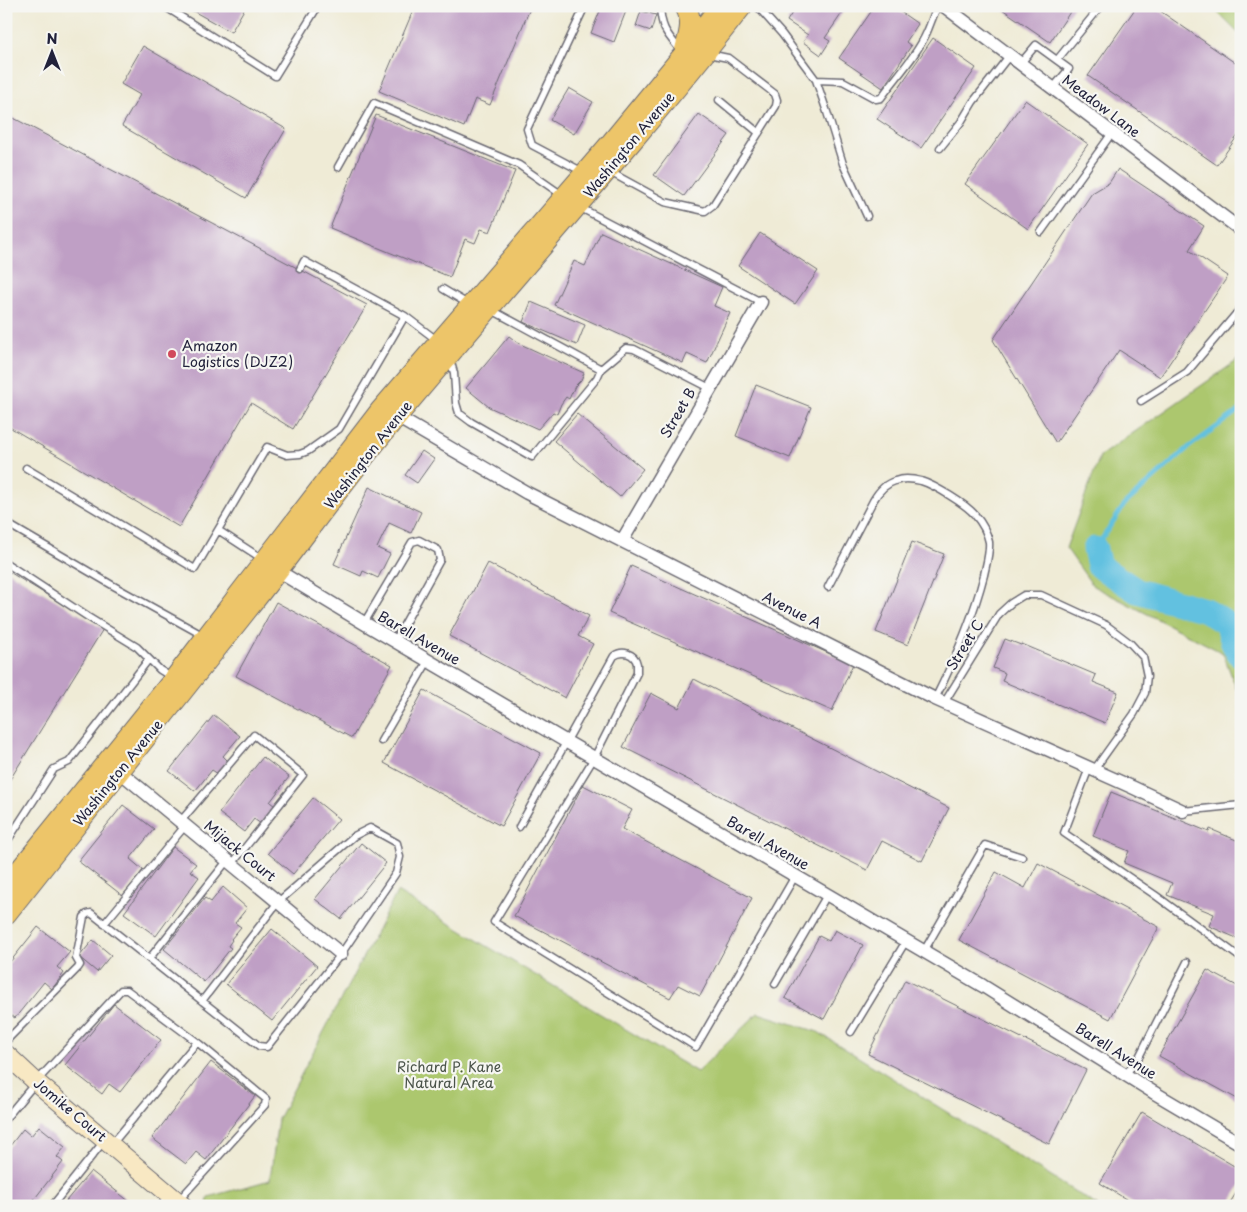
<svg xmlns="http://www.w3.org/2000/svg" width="1247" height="1212" font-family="'Playpen Sans',sans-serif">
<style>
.green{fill:#acc76e;stroke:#677454}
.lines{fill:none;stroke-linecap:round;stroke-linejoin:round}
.stream{stroke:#62c1e0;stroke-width:4.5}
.river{stroke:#62c1e0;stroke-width:25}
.building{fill:#bf9fc5}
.lane-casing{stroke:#6a6871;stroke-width:9}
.street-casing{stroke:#6a6871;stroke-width:15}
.secondary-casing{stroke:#6a6871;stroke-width:20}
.primary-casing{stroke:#6a6871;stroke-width:22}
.lane{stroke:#fff;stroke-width:6}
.street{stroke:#fff;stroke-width:12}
.secondary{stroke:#f8e8c3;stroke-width:18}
.primary{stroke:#edc569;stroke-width:20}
.poi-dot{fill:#d1495b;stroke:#f6f6f2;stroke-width:2}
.labels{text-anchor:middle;stroke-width:4.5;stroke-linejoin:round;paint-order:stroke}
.street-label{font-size:14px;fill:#22223b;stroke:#f6f6f2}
.poi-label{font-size:14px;fill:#22223b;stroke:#f6f6f2;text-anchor:start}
.park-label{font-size:14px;fill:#4b544a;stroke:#f6f6f2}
</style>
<rect width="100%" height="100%" fill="#f6f6f2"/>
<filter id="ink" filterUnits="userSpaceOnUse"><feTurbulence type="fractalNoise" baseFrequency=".02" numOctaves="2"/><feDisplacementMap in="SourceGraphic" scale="10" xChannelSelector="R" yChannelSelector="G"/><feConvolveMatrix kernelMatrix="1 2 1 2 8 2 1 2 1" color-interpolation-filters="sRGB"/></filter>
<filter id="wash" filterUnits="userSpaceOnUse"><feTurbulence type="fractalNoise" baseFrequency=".0096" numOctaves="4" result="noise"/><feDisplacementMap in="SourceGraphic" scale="20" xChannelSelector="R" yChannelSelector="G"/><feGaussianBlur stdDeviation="1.12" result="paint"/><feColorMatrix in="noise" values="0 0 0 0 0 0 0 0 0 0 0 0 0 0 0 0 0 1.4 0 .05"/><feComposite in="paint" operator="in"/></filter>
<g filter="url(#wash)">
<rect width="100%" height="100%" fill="#efebd6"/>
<path class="green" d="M1211,6h30v30z
M1241,358v343l-18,-48 -130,-67 -27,-38 34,-92z
M397,892l300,180 61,-59 60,19 280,174h-891l1,-9 62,-17 8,-61z"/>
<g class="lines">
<path class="stream" d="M1095,549l30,-45 64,-57 52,-38"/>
<path class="river" d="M1095,549l4,17 38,25 68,19 22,14 7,21 7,11"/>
</g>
<g id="blocks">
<path class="building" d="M184,6h62l-15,26z
M415,6h116l-41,99 -15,-6 -11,28 -85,-36z
M602,6h26l-14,36 -23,-9z
M782,6h65l-22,32 5,3 -9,14 -18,-13 5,-7 -21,-14 5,-8z
M875,6h17l26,18 -12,18 5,4 -28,42 -44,-30z
M1004,6h70l-24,36 -48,-33z
M1137,6h16l88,61v64l-24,34 -129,-89z
M641,11l15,4 -5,16 -15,-5z
M933,38l43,30 -55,80 -44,-29z
M143,46l143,83 -40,69 -124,-72 18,-31 -19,-11z
M569,88l24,14 -19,32 -24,-14z
M1025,100l63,44 -60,85 -63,-45z
M6,114l361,191 -74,124 -42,-26 -72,124 -173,-102z
M699,114l30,21 -45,61 -30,-21z
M376,115l139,56 -25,61 -9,-3 -6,14 -10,-4 -15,38 -120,-49z
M1118,169l86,57 -15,24 39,26 -68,101 -41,-27 -63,93 -63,-103 99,-147 17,-10z
M601,232l121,55 -8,19 16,7 -23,50 -20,-9 -4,9 -129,-58 20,-44 11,5z
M760,233l58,38 -23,33 -57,-38z
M531,302l54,23 -8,20 -54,-23z
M509,336l9,7 66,30 -3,7 -6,6 -6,13 -3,-2 -5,7 -4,10 -4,-2 -15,17 -49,-22 -23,-19z
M756,385l55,22 -21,51 -54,-22z
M577,414l66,55 -23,28 -66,-56z
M422,451l12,8 -17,24 -12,-8z
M369,487l52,25 -10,21 -22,-10 -12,25 13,6 -12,24 -15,-7 -2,5 -27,-12z
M912,542l32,12 -36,91 -32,-13z
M488,563l101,53 -11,20 15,8 -28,54 -116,-62z
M631,566l222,98 -21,47 -223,-98z
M6,570l97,59 -97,157z
M276,602l116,63 -40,73 -116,-62z
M1005,639l16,6 1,-1 74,31 -3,7 25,10 -13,31 -26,-11v1l-77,-32 3,-8 -12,-5z
M694,679l255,129 -27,53 -40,-20 -15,29 -244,-123 28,-54 28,15z
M424,690l117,63 -40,73 -117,-63z
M214,715l26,21 -17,20 5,5 -10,13 -6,-4 -17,21 -26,-20z
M263,757l26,20 -19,25 5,4 -14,18 -7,-5 -10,13 -25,-19z
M583,785l49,25 -10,19 130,69 -52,98 -22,-11 -8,13 -156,-82z
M1111,792l98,40 1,-3 31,13v98l-32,-14 5,-12 -47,-19 5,-12 -48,-20 5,-12 -36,-15z
M313,798l26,21 -46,55 -25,-21z
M123,805l31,24 -24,30 13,11 -20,26 -45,-35z
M361,843l25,20 -45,56 -26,-20z
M173,847l23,17 -6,7 9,6 -43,59 -32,-23z
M1038,863l121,64 -49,92 -151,-79 37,-68 29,16z
M223,887l24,21 -12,15 6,4 -10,12 1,1 -4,6 3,2 -27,34 -40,-33 41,-51 6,4z
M38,927l32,25 -13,15 7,6 -12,16 -8,-7 -29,36 -9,-6v-45z
M272,929l45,37 -45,55 -46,-37z
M835,930l28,15 -39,74 -39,-21 34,-62 10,5z
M93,940l18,15 -14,17 -18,-15z
M1207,970l34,18v113l-82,-45z
M905,980l181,90 -37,74 -181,-90z
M114,1004l47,36 -41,52 -11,-8 -7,10 -37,-29z
M211,1062l44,34 -49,64 -10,-8 -10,12 -34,-26z
M1142,1112l99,58v15l-13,21h-91l-37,-23z
M39,1126l26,21 -8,10 6,5 -34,44h-23v-55l17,-22 8,7z
M91,1171l44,35h-63l-6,-5z"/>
</g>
</g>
<g filter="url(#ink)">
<use href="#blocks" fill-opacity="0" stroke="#6a6871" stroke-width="1"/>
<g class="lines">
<g class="lane-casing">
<path id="lane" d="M164,6l111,70 43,-70
M660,6c1,23 7,28 21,45
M757,6l25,28 34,46 27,1 33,18 5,-1c15,-21 36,-43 46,-66 4,-9 6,-17 11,-26
M1057,60l44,-54
M1020,64l16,-19 33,24 -16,19
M816,80l11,32 16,52 24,52
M719,100l40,33
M940,148l21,-26 12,-20 36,-46
M338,167l36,-64 145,62 43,30
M583,172l-51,-27 -5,-16 58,-123
M610,172l55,30 40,9 8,-6 63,-99 1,-6 -2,-6 -47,-36 -19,-4
M579,207l182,95
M1041,232l71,-99
M300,269l4,-8 101,55
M443,289l25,15
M450,359l4,14 2,30 3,10 12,9 61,35 65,-79 4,-9 -111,-60
M601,369l25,-21 8,1 76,39
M1141,401l46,-29 54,-64
M26,468l169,101 72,-122 20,8 13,-1 8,-3 31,-22 66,-113 33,25
M6,523l106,62 92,51
M218,530l46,30
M6,563l82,54 49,30 23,23 13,8
M828,587l45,-86c5,-9 11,-17 22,-20 8,-3 18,-2 26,0 13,4 45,23 54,34 6,7 12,17 14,27 1,11 -3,23 -5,33 -11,44 -29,84 -49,124
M364,623l48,-81 7,-2 19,10 2,10 -45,81
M944,703l55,-89 12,-11 13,-8h17l65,30 24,18 13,14 4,19 -2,17 -11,21 -40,56
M381,741l47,-80
M1089,768l-25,65 91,62 86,63
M1183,811l58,-6
M180,822l74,-87 49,40 -71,89
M519,827l95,-171c8,-6 21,-3 23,8 0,1 0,8 0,9l-43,85 -100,164 202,125 99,-171
M6,843l48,-74 15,-7 80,-103
M104,924l81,-98
M924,951l61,-106 37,12
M149,959l78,-98
M775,984l52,-89
M851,1032l55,-91
M6,1041l72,-73 2,-3 -4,-7 8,-41 3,-3 4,-1c56,44 112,89 168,133l8,1 74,-93 55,-81 4,-16 -3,-14 -27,-15 -16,8 -76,66 -76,99
M1126,1074l13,-17 48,-95
M6,1118l30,-36 85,-92h6l70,52 69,57 -1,6 -86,95
M112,1144l85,-102
M52,1206l52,-65
M161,1206l8,-11"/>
</g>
<g class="street-casing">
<path id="street" d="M944,6l297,224
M397,417l130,76 408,206 199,89 49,23
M622,541l139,-239
M278,571l86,52 619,363 170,106 88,52
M119,771l222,183"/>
</g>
<g class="secondary-casing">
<path id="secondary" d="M6,1054l30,28 147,124"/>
</g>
<g class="primary-casing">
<path id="primary" d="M685,6c9,15 4,28 0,44
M6,887l168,-208 206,-268 230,-267 74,-90 36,-48
M6,914c80,-102 161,-202 241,-304 51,-64 98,-132 151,-195 114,-136 234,-268 344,-409"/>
</g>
<use href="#lane" class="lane"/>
<use href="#street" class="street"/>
<use href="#secondary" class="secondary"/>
<use href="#primary" class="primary"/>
</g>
</g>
<circle class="poi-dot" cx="172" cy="354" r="5"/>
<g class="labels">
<g class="street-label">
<text transform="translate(1101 106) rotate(37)" y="5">Meadow Lane</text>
<text transform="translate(629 145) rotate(-50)" y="5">Washington Avenue</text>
<text transform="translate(678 413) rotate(-60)" y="5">Street B</text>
<text transform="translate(368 455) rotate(-52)" y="5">Washington Avenue</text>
<text transform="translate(792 610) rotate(27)" y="5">Avenue A</text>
<text transform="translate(419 638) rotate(30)" y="5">Barell Avenue</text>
<text transform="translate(965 645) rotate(-58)" y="5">Street C</text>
<text transform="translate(118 773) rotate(-51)" y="5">Washington Avenue</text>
<text transform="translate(768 843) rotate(30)" y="5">Barell Avenue</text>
<text transform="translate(240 851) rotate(39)" y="5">Mijack Court</text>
<text transform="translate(1116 1051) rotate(32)" y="5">Barell Avenue</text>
<text transform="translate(70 1110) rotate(40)" y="5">Jomike Court</text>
</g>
<g class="poi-label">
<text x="182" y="351">Amazon<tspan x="182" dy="16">Logistics (DJZ2)</tspan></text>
</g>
<g class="park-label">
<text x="449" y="1072">Richard P. Kane<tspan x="449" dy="16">Natural Area</tspan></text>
</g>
</g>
<rect width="1247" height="1212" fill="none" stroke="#f6f6f2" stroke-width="25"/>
<g transform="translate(52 52)" stroke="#f6f6f2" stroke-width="4" paint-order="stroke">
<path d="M0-4L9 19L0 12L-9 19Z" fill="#22223b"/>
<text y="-8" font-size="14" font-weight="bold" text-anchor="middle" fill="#22223b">N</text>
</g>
</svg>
